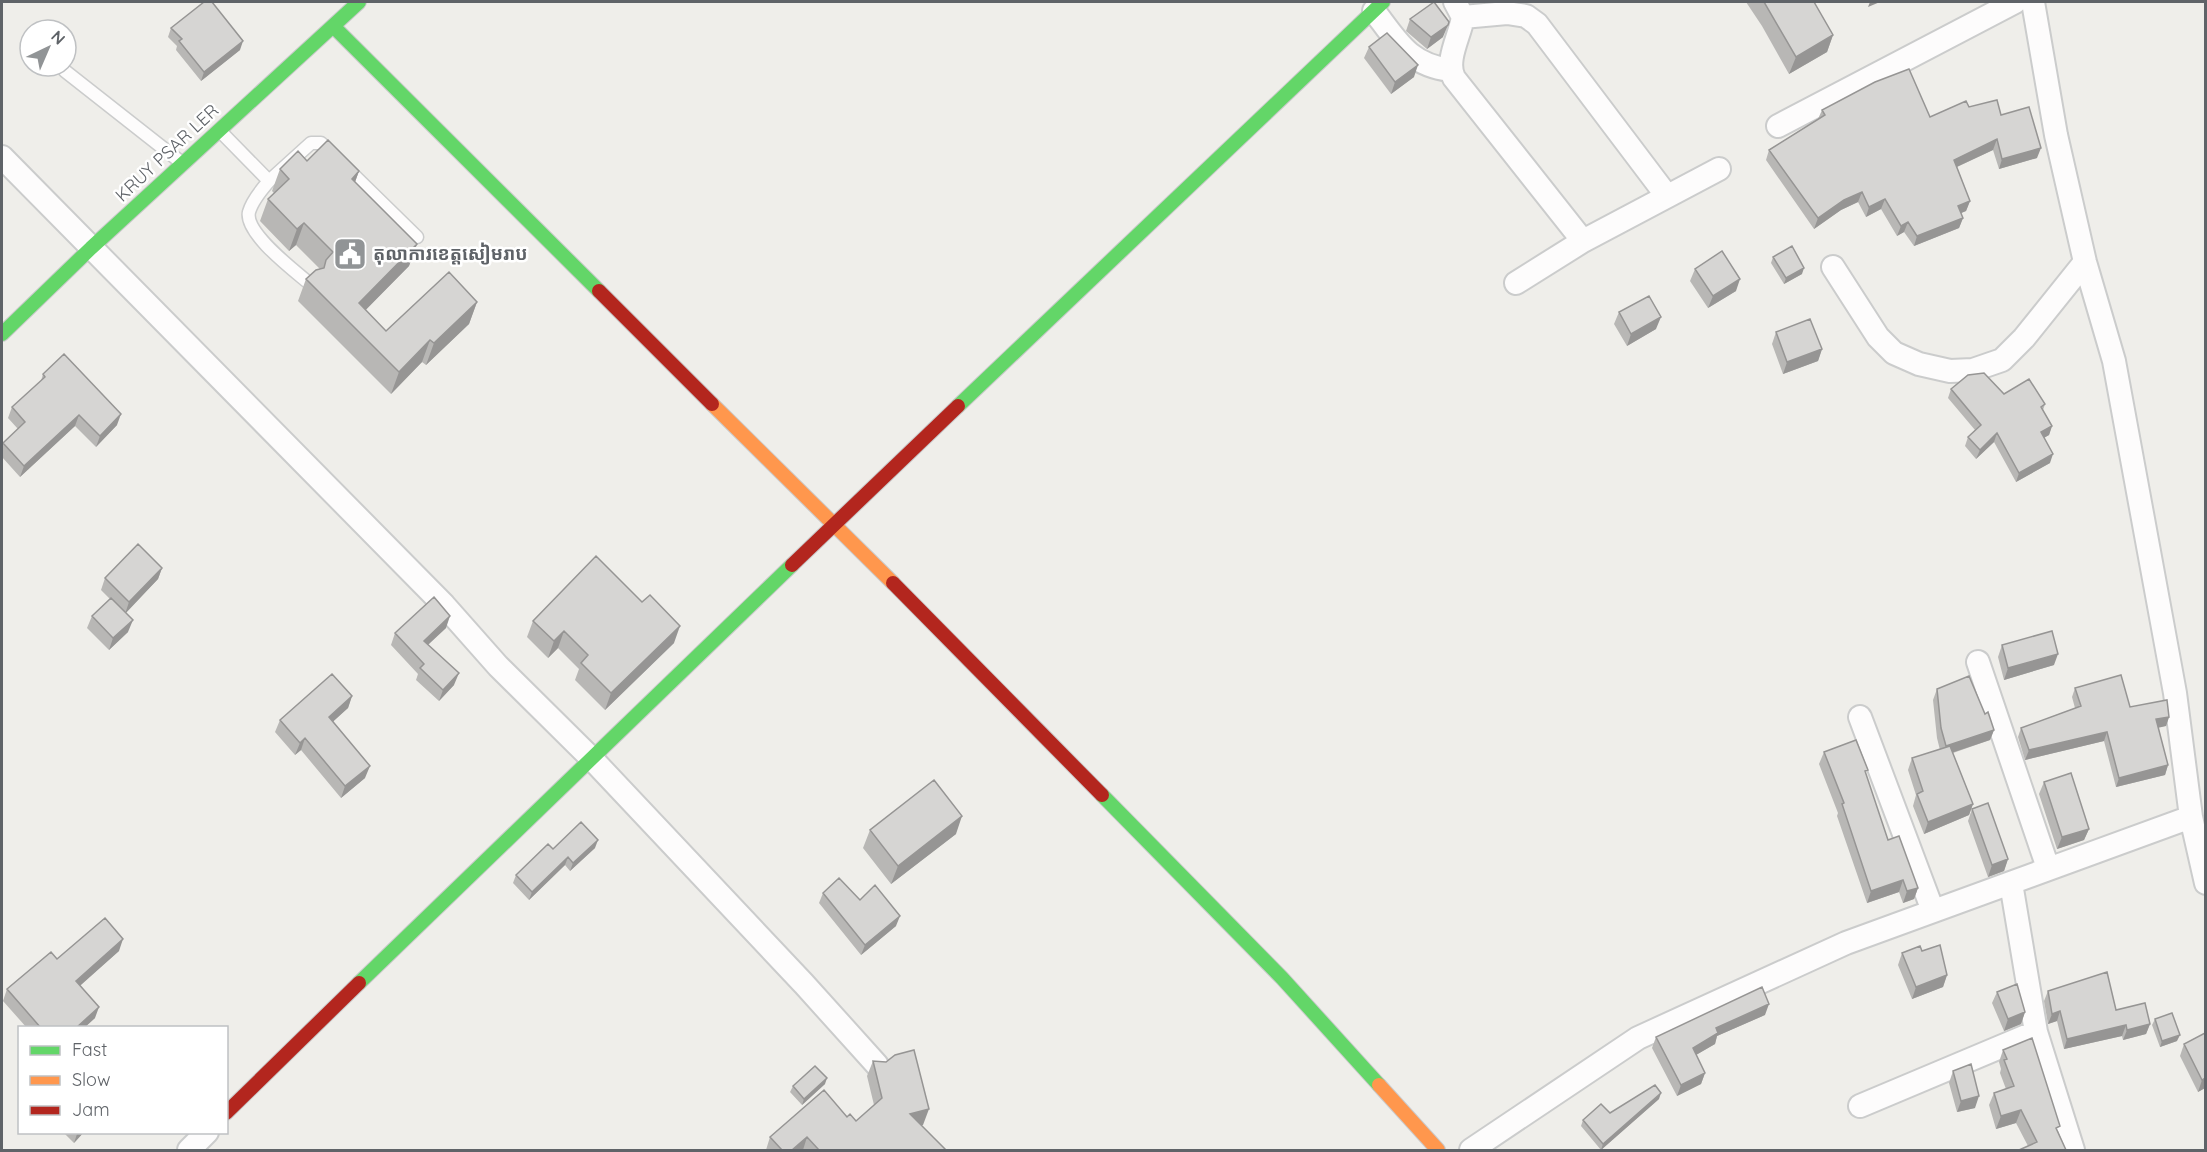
<svg xmlns="http://www.w3.org/2000/svg" width="2207" height="1152" font-family="Quicksand,'Noto Sans Khmer',sans-serif">
<style>
.lines{fill:none;stroke-linecap:round;stroke-linejoin:round}
.lane-casing{stroke:#cbcccc;stroke-width:15}
.street-casing{stroke:#cbcccc;stroke-width:26}
.fast-casing{stroke:#cacacb;stroke-width:16}
.slow-casing{stroke:#cacacb;stroke-width:16}
.jam-casing{stroke:#cacacb;stroke-width:16}
.lane{stroke:#fdfcfc;stroke-width:12}
.street{stroke:#fdfcfc;stroke-width:22}
.fast{stroke:#63d668;stroke-width:14}
.slow{stroke:#ff974d;stroke-width:14}
.jam{stroke:#b3261e;stroke-width:14}
.wall{fill:#b8b7b5}
.shaded-wall{fill:#969594}
.building{fill:#d6d5d3;stroke:#969594;stroke-width:1.5}
.labels{text-anchor:middle;stroke-width:5;stroke-linejoin:round;paint-order:stroke}
.street-label{font-size:18px;fill:#5f6368;stroke:#fff}
.poi-label{font-size:18px;font-weight:bold;fill:#5f6368;stroke:#fff;text-anchor:start}
</style>
<rect width="100%" height="100%" fill="#efeeea"/>
<g class="lines">
<g class="lane-casing">
<path id="lane" d="M65,71l117,92
M220,131l49,50c-7,8 -17,20 -20,31 -5,21 46,59 61,72
M269,181l42,-38h10l96,94"/>
</g>
<g class="street-casing">
<path id="street" d="M1455,2l8,15c-3,19 -18,43 -9,61l129,163 136,-72
M2033,2l23,133 29,127 29,99 61,332 16,124 15,66
M1374,11c23,30 35,54 76,59
M1463,17l44,-4 19,3 11,8 130,172
M1778,126l237,-124
M2,157l442,448 54,61 94,93 212,225 73,81
M1833,267l45,70 16,16 25,11 31,7 23,-1 29,-10 22,-22 61,-76
M1516,283l67,-42
M1978,662l70,206
M1860,717l73,194
M2011,883l25,149 37,118
M1860,1106l176,-74
M189,1150l18,-18
M1471,1150l167,-112 208,-95 345,-126"/>
</g>
<g class="fast-casing">
<path id="fast" d="M333,26l266,265
M2,334l89,-86 268,-246
M958,406l425,-404
M1102,795l180,183 97,107
M359,983l433,-418"/>
</g>
<g class="slow-casing">
<path id="slow" d="M712,404l181,179
M1379,1085l59,65"/>
</g>
<g class="jam-casing">
<path id="jam" d="M599,291l113,113
M792,565l166,-159
M893,583l209,212
M226,1113l133,-130"/>
</g>
<use href="#lane" class="lane"/>
<use href="#street" class="street"/>
<use href="#fast" class="fast"/>
<use href="#slow" class="slow"/>
<use href="#jam" class="jam"/>
</g>
<path class="wall" d="M1746,2h68l19,33 -6,17 -38,22 -27,-48z
M1410,19l33,18 -16,12 -21,-18z
M171,28l69,22 -39,31 -25,-31 1,-4 -9,-9z
M1369,47l45,30 -23,17 -27,-36z
M1969,107l32,8 36,43 -38,11 -6,-19 -36,17 13,34 -4,10 -5,2 2,5 -4,10 -45,18 -10,-14 -7,4 -16,-27 -15,8 -8,-15 -17,8 -27,19 -48,-69 3,-10 49,-31 4,-9 108,7z
M307,161l52,10 -4,11 62,62 -8,22 -44,44 21,21 91,-29 -8,22 -43,41 -4,-3 -31,32 -93,-93 8,-22 14,-10 -24,-24 -7,6 -29,-30 8,-22 6,-6 -2,-2 8,-22z
M1773,257l29,17 -18,10 -13,-21z
M1695,269l41,22 -28,17 -18,-27z
M1619,312l37,17 -29,17 -13,-22z
M1776,332l46,17 -4,12 -35,13 -11,-30z
M43,374l74,51 -21,22 -21,-21 -55,51 -18,-20v-9l1,-5 15,-14 -10,-11 4,-11 29,-26z
M1951,389l53,5 41,10 -2,6 9,16 -3,9 -5,3 6,25 -34,19 -22,-40 -18,17 -11,-13 3,-9 7,-7 -27,-32z
M162,568l-4,11 -33,34 3,19 -19,18 -22,-22 5,-12 18,-17 -9,-9 4,-12z
M533,621l141,22 -69,67 -30,-30 4,-11 -21,-21 -10,10 -21,-21z
M446,628l-18,17 26,40 -15,16 -23,-21 2,-6 -27,-29 4,-12z
M2002,645l52,20 -50,15 -6,-23z
M2075,688l55,19 39,10 -3,9 -8,1 10,38 -3,10 -49,12 -12,-46 -79,19 -7,-23 3,-9 54,-20 -3,-11z
M1937,689l48,25 9,16 -4,10 -37,13 20,51 -4,11 -45,19 -11,-28 3,-11 -8,-25 4,-12 28,-8 -3,-12 -4,-38z
M352,696l-4,12 -15,13 32,57 -24,20 -40,-48 -6,5 -20,-23 5,-12z
M1824,752l42,23 22,65 30,48 -4,11 -11,4 -4,-11 -32,11 -30,-87 1,-3 -19,-49z
M2044,782l45,47 -5,11 -27,9 -18,-55z
M1972,809l36,50 -4,12 -16,6 -20,-56z
M870,830l86,4 -65,50 -28,-36z
M595,848l-25,23 -5,-6 -36,35 -16,-17 3,-8 37,-26z
M823,893l37,7 36,26 -35,29 -42,-52z
M119,951l-39,34 15,33 -11,10h-57l-24,-27 4,-12 50,-30z
M1922,951l25,24 -4,12 -31,12 -14,-34 4,-12z
M2048,991l68,19 34,14 -4,10 -23,6 -1,-4 -58,13 -7,-28 -9,3 -4,-23z
M1997,992l28,20 -4,12 -17,7 -12,-28z
M1765,1015l-48,21 -2,8 -19,11 9,18 -4,11 -24,12 -25,-48 4,-11z
M2155,1019l22,22 -17,6 -8,-22z
M2205,1033v55l-7,4 -18,-36 4,-12z
M2003,1050l55,81 8,19 -38,-4 -12,-23 -20,6 -7,-24 5,-12 12,-4 -6,-16 1,-4 -2,-7z
M873,1061l50,64h-2l25,25h-180l4,-13 77,-20 9,4 18,-16 -7,-29z
M1953,1071l22,37 -18,4 -8,-29z
M825,1084l-23,21 -12,-13 3,-6z
M1659,1099l-58,51 -20,-24 2,-6z
M63,1132h21l-10,11z"/>
<path class="shaded-wall" d="M1870,2h10l-12,5z
M1448,25l-5,12 -16,12 4,-12z
M1833,35l-6,17 -38,22 7,-17z
M243,41l-3,9 -39,31 3,-9z
M1418,65l-4,12 -23,17 4,-12z
M1997,139l-4,11 -43,20 4,-10z
M2041,148l-4,10 -38,11 3,-10z
M359,171l-8,22 1,-14z
M1862,192l-4,10 -17,8 -27,19 4,-11 26,-18z
M1885,199l-4,10 -15,8 3,-10z
M1970,201l-4,10 -12,5 4,-10z
M1963,218l-4,10 -45,18 3,-10z
M1908,222l-4,10 -7,4 4,-10z
M304,223l-8,22 -7,6 8,-22z
M417,244l-8,22 -58,59 8,-22z
M1804,268l-2,6 -18,10 2,-6z
M1740,279l-4,12 -28,17 5,-12z
M477,302l-8,22 -43,41 8,-22z
M1661,317l-5,12 -29,17 4,-12z
M430,340l-8,22 -31,32 8,-22z
M1822,349l-4,12 -35,13 4,-12z
M121,414l-4,11 -21,22 4,-11z
M79,415l-4,11 -55,51 4,-11z
M2052,426l-3,9 -11,6 3,-9z
M1997,433l-3,9 -18,17 4,-9z
M2053,454l-3,9 -34,19 3,-9z
M162,568l-4,11 -33,35 4,-12z
M450,616l-4,12 -26,24 4,-11z
M133,620l-5,12 -19,18 4,-12z
M680,626l-6,17 -69,67 6,-17z
M564,631l-6,17 -10,10 6,-17z
M2058,654l-4,11 -50,15 4,-12z
M459,673l-5,12 -15,16 4,-11z
M352,696l-4,12 -23,21 4,-12z
M2169,717l-3,9 -13,3 3,-10z
M1994,730l-4,10 -48,16 4,-10z
M2107,732l-3,9 -79,19 4,-10z
M305,738l-4,12 -6,5 5,-12z
M2168,765l-3,10 -49,12 3,-9z
M370,766l-5,12 -24,20 4,-12z
M1973,804l-4,11 -45,19 4,-12z
M962,816l-6,18 -65,50 7,-18z
M2089,829l-5,11 -27,9 5,-12z
M598,840l-3,8 -25,23 3,-8z
M568,857l-3,8 -36,35 3,-8z
M2008,859l-4,12 -16,6 4,-12z
M1903,880l-4,12 -32,11 4,-12z
M1918,888l-4,11 -11,4 4,-12z
M900,916l-4,10 -35,29 4,-10z
M123,939l-4,12 -47,42 4,-12z
M1947,975l-4,12 -31,12 4,-12z
M1769,1004l-4,11 -48,21 -2,8 -26,15 4,-11 23,-20z
M99,1007l-4,11 -11,10h-8z
M2060,1011l-3,10 -9,3 4,-10z
M2025,1012l-4,12 -17,7 4,-12z
M2150,1024l-4,10 -23,6 4,-10z
M2126,1025l-4,11 -58,13 3,-10z
M2180,1035l-3,6 -17,6 2,-6z
M1705,1073l-4,11 -24,12 4,-11z
M827,1078l-2,6 -23,21 2,-6z
M2205,1078v10l-7,4 4,-12z
M1661,1093l-2,6 -58,51 2,-6z
M1979,1096l-4,12 -18,4 4,-11z
M929,1109l-6,16 -19,5 6,-16z
M2021,1110l-5,13 -20,6 5,-13z
M79,1132h5l-10,11 3,-9z
M807,1137l-4,13h-11z"/>
<path class="building" d="M204,2h8l31,39 -39,31 -25,-31 3,-2 -11,-11z
M1434,2l15,20 -1,3 -17,12 -21,-18z
M1764,2h50l19,33 -37,22z
M1387,33l31,32 -23,17 -26,-35z
M1909,69l21,48 36,-16 3,6 28,-7 4,15 28,-8 12,41 -39,11 -5,-20 -43,21 16,41 -12,5 5,12 -46,18 -9,-14 -7,4 -16,-27 -16,8 -7,-15 -18,8 -26,18 -49,-68 56,-35 -3,-5 53,-28z
M328,140l31,31 -7,8 65,65 -58,59 27,28 63,-59 28,30 -43,41 -4,-3 -31,32 -93,-93 10,-9 8,-2 2,-8 7,-8 -29,-29 -7,6 -29,-30 21,-20 -9,-10 18,-18 9,10z
M1792,246l12,22 -18,10 -13,-21z
M1722,251l18,28 -27,17 -18,-27z
M1649,296l12,21 -30,17 -12,-22z
M1810,319l12,30 -35,13 -11,-30z
M64,354l57,60 -21,22 -21,-21 -55,51 -21,-23 22,-21 -13,-15 33,-30 -2,-3z
M1984,373l20,21 25,-15 16,25 -4,3 11,19 -11,6 12,22 -34,19 -22,-40 -17,17 -12,-13 13,-12 -30,-36 17,-14z
M138,544l24,24 -33,34 -24,-24z
M596,556l46,46 8,-7 30,31 -69,67 -30,-30 7,-8 -24,-24 -10,10 -21,-20z
M434,597l16,19 -26,25 35,32 -16,17 -23,-22 4,-4 -29,-31z
M111,598l22,22 -20,18 -21,-22z
M2052,631l6,23 -50,14 -6,-23z
M332,674l20,22 -23,21 41,49 -25,20 -40,-48 -5,5 -20,-23z
M2121,675l9,32 37,-7 2,17 -13,2 12,46 -49,13 -12,-46 -78,18 -8,-22 60,-22 -6,-18z
M1969,676l16,38 3,-2 6,18 -48,16 -5,-18 -4,-39z
M1856,740l12,30 -3,1 23,69 11,-4 19,52 -11,3 -4,-11 -32,11 -29,-87 2,-1 -20,-51z
M1950,746l23,58 -45,18 -11,-28 6,-3 -11,-33z
M2071,773l18,56 -27,8 -18,-55z
M934,780l28,36 -64,50 -28,-36z
M1988,803l20,56 -16,6 -20,-56z
M581,822l17,18 -25,23 -5,-6 -36,35 -16,-17 32,-31 5,5z
M839,878l21,22 15,-15 25,31 -35,29 -42,-52z
M105,918l18,21 -47,42 23,26 -23,21h-35l-34,-39 44,-37 6,7z
M1940,945l7,30 -31,12 -14,-34 18,-7 2,5z
M2107,972l9,38 29,-7 5,21 -23,6 -1,-5 -59,14 -7,-28 -8,3 -4,-23z
M2017,984l8,28 -17,7 -11,-27z
M1762,987l7,17 -53,24 2,5 -25,15 12,25 -24,12 -25,-48z
M2172,1013l8,22 -18,6 -7,-22z
M2205,1033v45l-3,2 -18,-36z
M2032,1038l28,88 -4,2 10,22h-47l18,-8 -16,-32 -20,6 -7,-23 20,-7 -10,-26 3,-1 -4,-9z
M914,1050l15,59 -19,5 36,36h-127l-12,-13 -15,13h-10l-12,-13 54,-47 23,27 3,-3 6,7 26,-23 -9,-37 13,1 9,-7z
M1971,1064l8,32 -18,5 -8,-30z
M815,1066l12,12 -23,21 -11,-13z
M1655,1085l6,8 -58,51 -20,-24 18,-16 9,9z"/>
<defs>
<g id="civic-square" transform="scale(1.725)"><rect x="-9" y="-9" width="18" height="18" rx="4" fill="#919496" stroke="#fff"/><path d="M-.6-6.5H3V-4.5H.6V-3L4-1V1h2V6H-6V1h2V-1L-.6-3ZM-1.2 2.5V6h2.4V2.5Z" fill="#fff"/></g>
</defs>
<g fill-rule="evenodd">
<use href="#civic-square" x="350" y="254"/>
</g>
<g class="labels">
<g class="street-label">
<text transform="translate(167 153) rotate(-43)" y="6">KRUY PSAR LER</text>
</g>
<g class="poi-label">
<text x="373" y="260">តុលាការខេត្តសៀមរាប</text>
</g>
</g>
<rect width="2207" height="1152" fill="none" stroke="#5f6368" stroke-width="6"/>
<rect x="18" y="1026" width="210" height="108" fill="#ffffff" stroke="#bfc1c3" stroke-width="1.5"/>
<rect x="30" y="1046" width="30" height="9" fill="#63d668" stroke="#bfc1c3" stroke-width="1.5"/>
<text x="72" y="1056" font-size="18" fill="#5f6368">Fast</text>
<rect x="30" y="1076" width="30" height="9" fill="#ff974d" stroke="#bfc1c3" stroke-width="1.5"/>
<text x="72" y="1086" font-size="18" fill="#5f6368">Slow</text>
<rect x="30" y="1106" width="30" height="9" fill="#b3261e" stroke="#bfc1c3" stroke-width="1.5"/>
<text x="72" y="1116" font-size="18" fill="#5f6368">Jam</text>
<g transform="translate(48 48) rotate(44)"><circle r="28" fill="#ffffff" stroke="#bfc1c3" stroke-width="1.5"/>
<path d="M0-4.5L10 22L0 15L-10 22Z" fill="#919496"/>
<text y="-9" font-size="16" font-weight="bold" text-anchor="middle" fill="#5f6368">N</text>
</g>
</svg>
